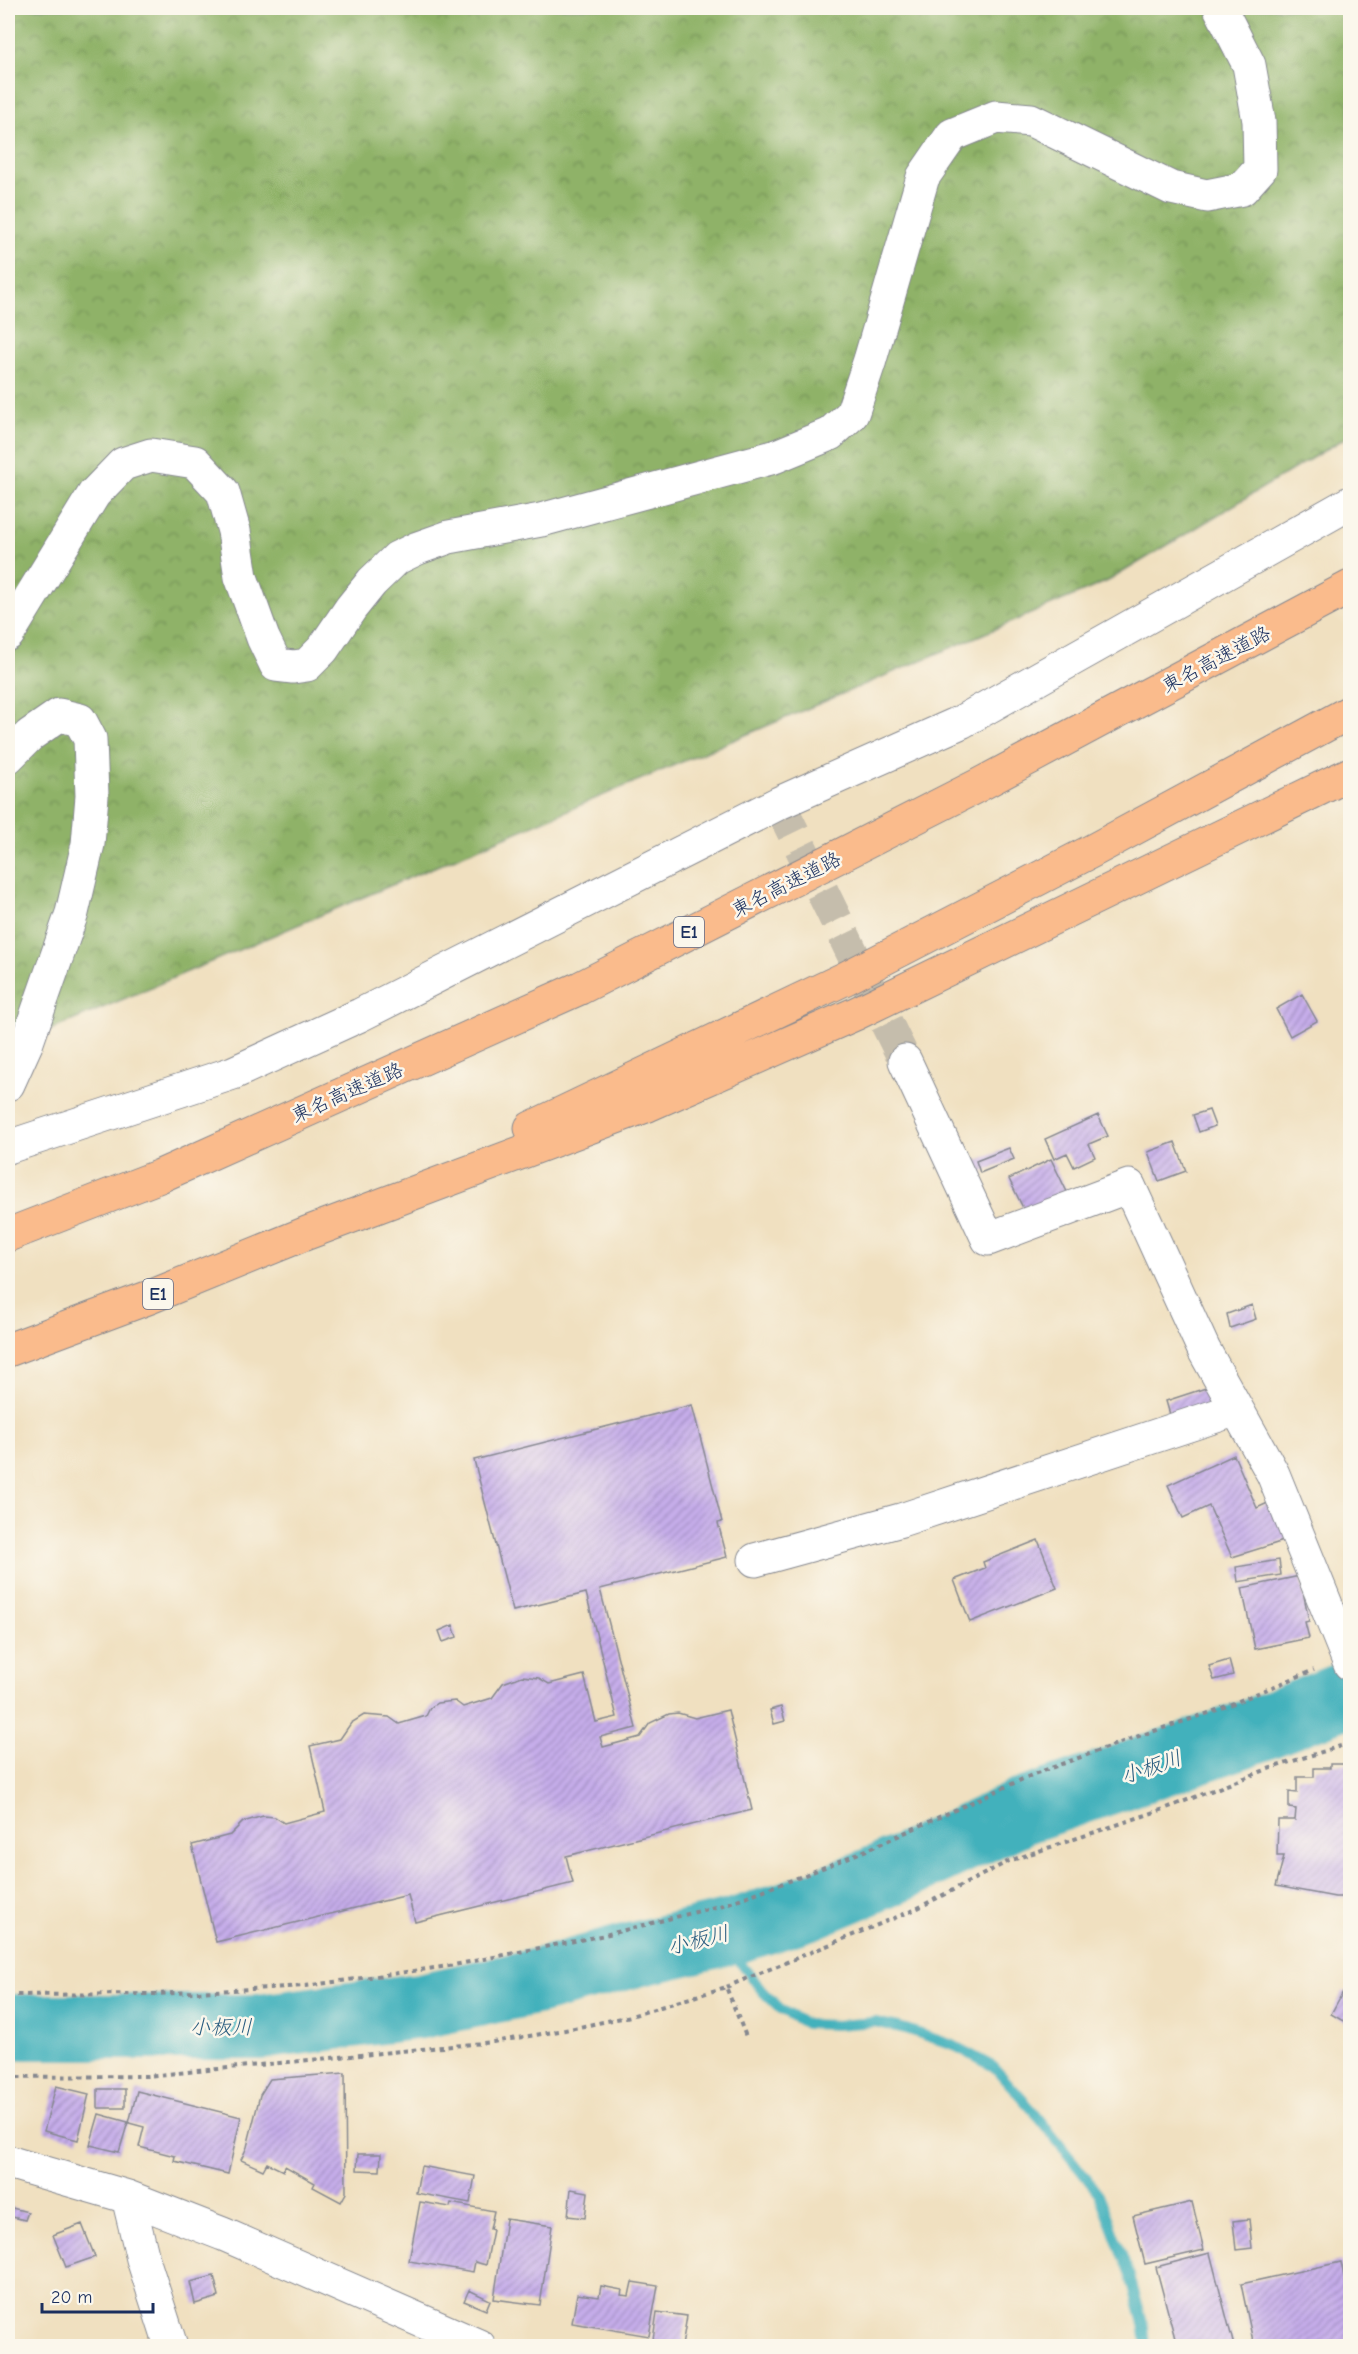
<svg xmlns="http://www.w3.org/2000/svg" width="1358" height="2354" font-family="'Comic Neue','Klee One',sans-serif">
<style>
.forest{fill:url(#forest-crowns);stroke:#557062;stroke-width:1.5}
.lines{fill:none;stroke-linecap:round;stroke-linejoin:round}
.stream{stroke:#42b1bc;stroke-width:10}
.river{stroke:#42b1bc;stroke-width:66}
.building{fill:url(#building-hatch)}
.minor-tunnel{stroke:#c5bdac;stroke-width:33;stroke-dasharray:33 16;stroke-linecap:butt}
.minor-casing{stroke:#86888f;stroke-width:35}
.highway-casing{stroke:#86888f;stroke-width:35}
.path{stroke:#86888f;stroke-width:4;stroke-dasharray:4.5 4.5;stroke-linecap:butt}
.minor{stroke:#fff;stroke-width:33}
.highway{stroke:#fabb8c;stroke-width:33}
.labels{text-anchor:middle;stroke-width:5;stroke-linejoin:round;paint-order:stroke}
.shield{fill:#fbf7ec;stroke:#5e6b89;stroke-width:1.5}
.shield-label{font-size:18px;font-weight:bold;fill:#1b2f5e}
.street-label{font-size:20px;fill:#1b2f5e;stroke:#fbf7ec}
.water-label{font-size:21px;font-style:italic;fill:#295c7f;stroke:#fbf7ec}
</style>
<defs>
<pattern id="forest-crowns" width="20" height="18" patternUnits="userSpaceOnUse" patternTransform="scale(1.5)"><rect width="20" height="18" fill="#8fb267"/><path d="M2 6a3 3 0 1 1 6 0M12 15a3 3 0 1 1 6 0" fill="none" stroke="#749158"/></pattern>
<pattern id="building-hatch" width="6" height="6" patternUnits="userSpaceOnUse" patternTransform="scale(1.5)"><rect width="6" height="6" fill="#c6adea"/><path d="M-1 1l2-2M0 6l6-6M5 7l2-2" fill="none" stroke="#a08dc1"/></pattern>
</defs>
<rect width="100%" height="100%" fill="#fbf7ec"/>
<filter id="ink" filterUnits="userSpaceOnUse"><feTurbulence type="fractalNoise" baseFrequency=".0167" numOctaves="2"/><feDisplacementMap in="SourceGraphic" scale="12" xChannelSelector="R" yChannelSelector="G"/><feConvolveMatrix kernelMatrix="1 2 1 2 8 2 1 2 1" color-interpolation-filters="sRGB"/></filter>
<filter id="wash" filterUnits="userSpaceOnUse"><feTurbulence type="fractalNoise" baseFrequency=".008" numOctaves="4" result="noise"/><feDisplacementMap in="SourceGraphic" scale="24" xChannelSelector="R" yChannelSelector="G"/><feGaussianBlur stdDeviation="1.35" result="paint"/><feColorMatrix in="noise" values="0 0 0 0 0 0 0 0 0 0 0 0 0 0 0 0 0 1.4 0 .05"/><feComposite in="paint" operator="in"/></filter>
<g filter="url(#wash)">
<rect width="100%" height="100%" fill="#f0e0c0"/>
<path class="forest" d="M8,8h1342v427l-242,146 -1100,467z"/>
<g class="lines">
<path class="stream" d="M633,1955l78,-4 24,5 28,36 19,18 24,14 30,1 39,-3 31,7 47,16 41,22 40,45 65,82 31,82 14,51 2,19"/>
<path class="river" d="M8,2027h251l161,-21 119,-25 94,-26 102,-24 74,-24 95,-40 117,-55 222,-77 107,-42"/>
</g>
<g id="blocks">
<path class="building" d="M1302,994l15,27 -27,15 -14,-27z
M1209,1110l6,16 -16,6 -6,-17z
M1098,1115l10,21 -19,8 6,13 -21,10 -7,-14 -13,6 -9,-20z
M1175,1142l11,29 -27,10 -11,-29z
M1009,1148l5,11 -34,14 -4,-12z
M1051,1159l18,37 -42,20 -18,-37z
M1252,1305l4,14 -26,9 -3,-14z
M1212,1386l6,16 -47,16 -5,-17z
M692,1405l30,117 -4,1 9,34 -127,32 36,139 -36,9 3,10 37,-10 10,-14 19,-9 9,-1 17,5 33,-8 24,100 -186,46 7,27 -158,39 -7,-27 -192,47 -24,-97 38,-10 13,-13 20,-6 12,1 9,6 41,-11 -15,-66 30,-7 11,-16 13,-8 25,2 10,7 27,-8 4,-8 7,-5 18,-2 8,6 29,-9 11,-15 19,-7 17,2 10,6 35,-9 12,47 21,-5 -31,-124 -73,18 -39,-151z
M1234,1455l23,53 15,-7 18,38 -58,18 -23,-51 -26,12 -15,-33z
M1038,1540l19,48 -87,34 -16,-42 31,-12 -2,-6z
M1279,1560l2,15 -43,7 -2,-15z
M1300,1576l9,45 -4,1 4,16 -54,11 -13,-61z
M453,1625l4,12 -14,5 -4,-11z
M1229,1660l4,15 -19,5 -5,-14z
M781,1707l4,14 -11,3 -4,-14z
M1330,1764h20v87h-2v15h2v31h-15l-59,-11 8,-30h-7l1,-36h17l1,-11 -7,-1v-16l8,1v-16h17v-9h16z
M1344,1990l6,4v31l-19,-11z
M345,2073l1,120 -5,9 -28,-15 2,-4 -30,-17 -2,5 -16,-8 -4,7 -22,-10 6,-13 13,-52 10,-16z
M56,2086l33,8 -11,46 -34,-9z
M98,2089h27v19h-27z
M137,2091l104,26 -13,57 -54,-13 1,-5 -36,-9 5,-20 -15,-4z
M99,2114l29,8 -9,30 -29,-7z
M358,2154h23l-1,17 -23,-1z
M421,2166l54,10 -5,27 -54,-10z
M571,2189l17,3 -3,26 -17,-2z
M420,2202l30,5 1,-4 43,8 -4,18 3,1 -7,35 -11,-3 -2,10 -64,-11z
M1192,2202l12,48 -59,14 -12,-48z
M8,2207l20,5 -3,8 -17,-4z
M506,2219l46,7 -12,79 -46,-6z
M1249,2219l3,29 -16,2 -3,-29z
M82,2224l13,33 -29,10 -13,-32z
M1210,2253l24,93h-57l-21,-79z
M1341,2262l9,43v36l-23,5h-73l-13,-62z
M214,2276l5,21 -24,7 -5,-22z
M632,2282l26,4 -9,50 -77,-13 5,-29 22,3 2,-11 21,4 -1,5 8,1z
M469,2290l21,10 -4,10 -22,-9z
M657,2312l30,4 -5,30h-30z"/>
</g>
</g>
<g filter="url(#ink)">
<use href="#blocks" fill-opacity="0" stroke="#86888f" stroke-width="1.5"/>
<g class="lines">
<path class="minor-tunnel" d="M779,803l126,258"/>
<g class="minor-casing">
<path id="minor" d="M8,634l86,-140 29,-30 28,-9 44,7 28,30 11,39 7,46 22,61 13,27 17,2 14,-2 16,-16 28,-41 21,-26 25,-24 21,-10 31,-11 92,-17 233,-63 56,-23 22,-20 18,-54 53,-183 29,-42 44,-18 35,3 140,68 36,8 35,-7 18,-20 -1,-48 -10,-56 -29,-57
M8,757l22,-22 29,-20 21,5 10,19 2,57 -4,48 -16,69 -45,129 -19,42
M905,1061l83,178 141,-53 75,164 69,124 77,190
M8,1147l225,-74 127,-58 419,-212 182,-81 389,-219
M755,1560l146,-40 336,-111
M8,2162l120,35 95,37 256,112
M128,2197l15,62 28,87"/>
</g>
<g class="highway-casing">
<path id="highway" d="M531,1128l313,-149 248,-128 258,-139
M8,1235l152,-59 420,-188 397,-202 373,-199
M8,1350l142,-53 157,-64 341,-128 207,-91 495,-240"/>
</g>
<path class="path" d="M726,1987l188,-77 95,-49 155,-52 104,-40 82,-26
M8,1995l150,-1 147,-8 144,-20 156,-31 118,-30 77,-28 69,-28 165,-75 105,-38 73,-24 102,-42
M8,2077l139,-1 346,-34 72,-12 66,-14 95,-29 21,52"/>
<use href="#minor" class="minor"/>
<use href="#highway" class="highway"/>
</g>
</g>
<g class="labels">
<g class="shield">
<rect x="674" y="917" width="30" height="30" rx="4.5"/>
<rect x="143" y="1279" width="30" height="30" rx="4.5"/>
</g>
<g class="shield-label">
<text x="689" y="938">E1</text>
<text x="158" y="1300">E1</text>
</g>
<g class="street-label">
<text transform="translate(1216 659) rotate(-28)" y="7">東名高速道路</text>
<text transform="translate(786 884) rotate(-27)" y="7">東名高速道路</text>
<text transform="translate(347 1092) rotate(-24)" y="7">東名高速道路</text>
</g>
<g class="water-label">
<text transform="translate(1151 1767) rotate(-19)" y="7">小板川</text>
<text transform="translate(698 1940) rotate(-14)" y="7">小板川</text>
<text x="221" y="2034">小板川</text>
</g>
</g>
<rect width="1358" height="2354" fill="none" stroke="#fbf7ec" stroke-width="30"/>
<path d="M42 2303v9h111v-9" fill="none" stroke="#1b2f5e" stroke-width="3"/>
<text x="51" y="2303" font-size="18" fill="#1b2f5e" stroke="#fbf7ec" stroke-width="4.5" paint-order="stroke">20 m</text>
</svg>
